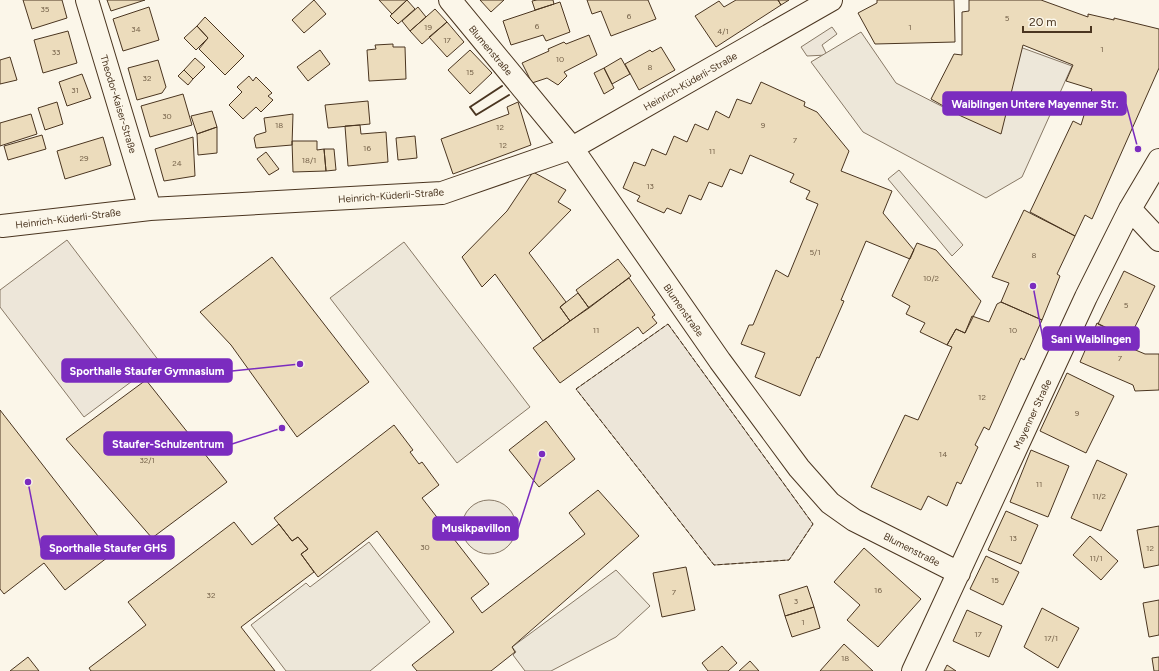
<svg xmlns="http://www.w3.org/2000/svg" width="1159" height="671" font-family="Figtree,sans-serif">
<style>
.green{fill:#ede6d9;stroke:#887966}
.parking{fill:#ede7d9;stroke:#887966}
.building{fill:#ecdcbc;stroke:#4a3520}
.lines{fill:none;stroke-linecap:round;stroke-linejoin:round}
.minor-casing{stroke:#4a3520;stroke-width:24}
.minor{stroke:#fbf6e9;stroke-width:22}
.fence{stroke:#4a3520;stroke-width:1;stroke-dasharray:5 2;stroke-linecap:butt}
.wall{stroke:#4a3520;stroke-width:2}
.labels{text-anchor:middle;stroke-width:3;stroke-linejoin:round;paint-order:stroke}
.number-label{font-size:8px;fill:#725f47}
.street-label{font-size:10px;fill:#4a3520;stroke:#fbf6e9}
.leader{fill:none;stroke:#7b2cbf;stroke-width:1.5}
.callout-dot{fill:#7b2cbf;stroke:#fbf6e9;stroke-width:1.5}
.callout{fill:#7b2cbf;stroke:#7b2cbf;stroke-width:1.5}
.callout-label{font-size:11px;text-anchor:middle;font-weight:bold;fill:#fff}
</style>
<rect width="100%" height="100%" fill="#fbf6e9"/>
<path class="green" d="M832,27l5,7 -15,11 5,10 -20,1 -6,-9z
M67,240l92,121 -75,56 -84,-110v-17z
M668,324l145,200 -24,36 -75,5 -138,-176z"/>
<path class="parking" d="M965,27l107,39 -50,111 -36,21 -123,-66 -52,-70 50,-30 35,51 57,29 12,-57z
M899,170l64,75 -11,11 -64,-77z
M404,242l126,165 -73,56 -127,-165z
M462 527a27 27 0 1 1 54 0a27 27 0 1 1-54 0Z
M369,542l61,80 -60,49h-84l-35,-46 55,-42 4,4z
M616,570l34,36 -34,31 -65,34h-26l-12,-16 3,-3 -4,-5z"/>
<path class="building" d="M23,0h39l5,18 -35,11z
M107,0h38l-34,11z
M314,0l12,14 -22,19 -12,-13z
M379,0h28l-15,14z
M407,0l8,9 -17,15 -8,-8z
M480,0h24l-13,12z
M537,0h16l1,4 -19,6 -3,-9z
M587,0h61l8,19 -45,17 -10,-25 -9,3z
M736,0h42l3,5 -65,42 -21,-31 24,-15 5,6z
M778,0h11l-8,5z
M877,0h77l1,42 -80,2 -17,-31 19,-10z
M969,0h72l47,17v-3l26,6v-2l45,11v39l-67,151 -7,-4 -10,21 -45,-24 43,-91 8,4 11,-36 -26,-8 7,-16 -50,-20 -22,89 -40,-18 -30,-17 23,-45 8,1v-43l7,-1z
M560,2l10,30 -24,9 -3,-6 -32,10 -8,-24z
M149,7l10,33 -36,11 -10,-32z
M418,7l8,10 -16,14 -8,-10z
M435,9l12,13 -25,22 -12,-13z
M205,17l39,39 -19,19 -26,-26 9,-11 -11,-12z
M447,22l17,20 -17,15 -18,-20z
M197,26l11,12 -12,12 -12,-12z
M68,31l9,32 -34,10 -9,-33z
M589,35l8,20 -33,17 3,4 -9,9 -11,-7 -15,5 -10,-20 27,-12 -1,-2 16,-7 2,2z
M393,44v3h12l1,32 -37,2 -2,-31 9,-1 -1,-4z
M661,47l14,23 -36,20 -14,-26 25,-14 2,2z
M320,50l10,14 -22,17 -11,-14z
M470,50l22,23 -22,21 -22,-24z
M10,57l7,23 -17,4v-24z
M195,58l10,9 -12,12 -9,-9z
M621,58l9,16 -18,10 -8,-16z
M158,60l8,27 -4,6 -25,7 -9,-32z
M604,68l10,20 -10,6 -10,-21z
M184,70l9,9 -5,6 -10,-9z
M82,74l9,24 -24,8 -8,-24z
M249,76l4,5 3,-4 16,16 -4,3 5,4 -12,12 -5,-5 -13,12 -14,-14 13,-13 -5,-5z
M761,82l44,20 -1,4 13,6 32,39 -8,20 51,20 -9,22 31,37 -4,9 -44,-18 -25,59 3,1 -25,57 -2,-1 -17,39 -45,-19 10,-24 -24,-9 8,-19h4l23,-55 12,7 30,-73 -12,-5 4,-8 -20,-9 4,-8 -44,-19 -8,19 -12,-5 -8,18 -13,-5 -8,18 -12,-5 -8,19 -14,-6 -3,5 -27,-12 3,-5 -17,-8 11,-26 11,4 7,-17 14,6 8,-19 13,6 8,-18 13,6 8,-19 13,7 8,-19 14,5z
M183,94l9,31 -42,12 -9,-31z
M368,101l2,23 -42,4 -3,-23z
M57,102l6,22 -18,6 -7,-22z
M518,102l13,43 -78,29 -12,-35 68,-25 -2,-7z
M212,111l5,16 -20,7 -6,-18z
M31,114l6,20 -37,12v-23z
M293,114l-1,31 -36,3 -2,-10 2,-3 10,-3 -2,-14z
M360,125l1,9 25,-2 2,30 -40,4 -3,-40z
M217,127v26l-19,2 -1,-21z
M42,135l4,14 -38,11 -4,-14z
M415,136l2,22 -19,2 -2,-22z
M103,137l8,28 -46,14 -8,-28z
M193,137l2,39 -31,5 -9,-32z
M292,141h25v9l7,-1 2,22 -33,1z
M324,149h10l2,21 -10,1z
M266,152l13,17 -10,6 -12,-16z
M533,172l33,18 -8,12 13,8 -42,43 37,49 -6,5 10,14 -27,20 -48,-67 -13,13 -20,-30 45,-46z
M1024,210l51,26 -18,38 3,2 -18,44 -41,-18 8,-19 -17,-6z
M917,243l19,7 45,51 -16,32 -9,-4 -9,16 -27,-13 5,-9 -19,-9 4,-8 -18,-10z
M272,257l97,125 -72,55 -66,-92 -31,-33z
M618,259l13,17 -42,32 -13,-18z
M1124,271l31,15 -26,53 -31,-15z
M629,278l26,37 -3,2 5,6 -14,11 -5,-7 -78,56 -27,-35z
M578,293l11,15 -19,13 -10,-14z
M1001,302l41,18 -18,40 -3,-2 -32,72 -5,-3 -9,18 3,2 -17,37 -4,-2 -10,24 -19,-10 -7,14 -50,-23 34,-72 13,5 34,-73 -5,-2 9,-16 9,4 7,-17 17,6 8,-18z
M1097,323l32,16 -3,7 19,8h14v36l-24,1 -2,-6 -53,-23z
M1067,373l47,23 -28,57 -46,-22z
M146,380l81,102 -75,56 -86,-99z
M0,410l112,144 -47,36 -21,-27 -40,31 -4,-5z
M546,421l29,38 -36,28 -30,-37z
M394,425l19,25 -3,2 9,12 3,-2 17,23 -17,13 67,86 -18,14 11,15 103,-79 -16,-21 29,-23 41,46 -127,111 3,5 -24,19h-74l-5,-6 42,-33 -77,-101 -59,46 -17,-23 7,-5 -10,-12 -6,4 -18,-23z
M1031,450l38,16 -21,51 -38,-15z
M1097,460l30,14 -26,57 -30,-13z
M1006,511l32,14 -17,39 -33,-14z
M234,522l18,23 27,-21 13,17 6,-4 10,12 -7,5 13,18 -73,55 34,44h-184l-2,-3 57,-43 -18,-23z
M1159,526v39l-15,3 -7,-38z
M1090,536l28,25 -17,19 -28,-25z
M864,548l57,51 -43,48 -31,-27 13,-15 -26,-23z
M986,556l33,16 -16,33 -33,-16z
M686,567l9,43 -33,7 -9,-44z
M807,586l7,21 -29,9 -6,-21z
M1159,600v35l-10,2 -6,-34z
M814,607l6,21 -28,9 -7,-21z
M1042,608l37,20 -21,40 -34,-21z
M967,610l35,16 -13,31 -36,-16z
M844,644l29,27h-53z
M722,646l15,17 -9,8h-20l-6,-8z
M28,657l11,14h-29z
M1159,657v14h-5l-2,-13z
M750,661l9,10h-20z
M947,665l9,6h-12z"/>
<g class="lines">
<g class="minor-casing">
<path id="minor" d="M87,0l63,209
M450,0l122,148 148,213 79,107 31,35 24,17 105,53
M1130,209l29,31
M2,226l148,-17 292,-16 130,-45 259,-148
M913,671l173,-374 44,-88 29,-49"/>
</g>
<use href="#minor" class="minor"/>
<path class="fence" d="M668,324l145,200 -24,36 -75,5 -138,-176z"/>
<path class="wall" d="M502,86l-32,21 6,8 33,-20"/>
</g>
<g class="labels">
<g class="number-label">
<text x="45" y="12">35</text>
<text x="629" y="19">6</text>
<text x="1007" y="21">5</text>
<text x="537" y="29">6</text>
<text x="428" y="30">19</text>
<text x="910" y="30">1</text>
<text x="136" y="32">34</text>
<text x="723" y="34">4/1</text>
<text x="447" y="43">17</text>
<text x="1102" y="52">1</text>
<text x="56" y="55">33</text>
<text x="560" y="62">10</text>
<text x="650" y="70">8</text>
<text x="470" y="75">15</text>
<text x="147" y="81">32</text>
<text x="75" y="93">31</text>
<text x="167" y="119">30</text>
<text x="279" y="128">18</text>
<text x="763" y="128">9</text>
<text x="500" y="130">12</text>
<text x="795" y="143">7</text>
<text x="503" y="148">12</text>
<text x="367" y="151">16</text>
<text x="712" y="154">11</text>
<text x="84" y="161">29</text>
<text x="309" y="163">18/1</text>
<text x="177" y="166">24</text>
<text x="650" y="189">13</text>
<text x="815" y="255">5/1</text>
<text x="1034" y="258">8</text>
<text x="931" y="281">10/2</text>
<text x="1126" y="308">5</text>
<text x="596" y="333">11</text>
<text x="1013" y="333">10</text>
<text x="1120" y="361">7</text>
<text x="982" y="400">12</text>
<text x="1077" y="416">9</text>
<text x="943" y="457">14</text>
<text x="147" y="463">32/1</text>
<text x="1039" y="487">11</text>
<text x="1099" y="499">11/2</text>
<text x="1013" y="541">13</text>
<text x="425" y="550">30</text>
<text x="1150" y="551">12</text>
<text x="1096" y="561">11/1</text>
<text x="995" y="583">15</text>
<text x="878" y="593">16</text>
<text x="674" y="595">7</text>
<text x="211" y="598">32</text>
<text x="796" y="604">3</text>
<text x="803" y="625">1</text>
<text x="978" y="637">17</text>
<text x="1051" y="641">17/1</text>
<text x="845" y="661">18</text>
</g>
<g class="street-label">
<text transform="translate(491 50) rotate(50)" y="4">Blumenstraße</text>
<text transform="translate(690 81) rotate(-30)" y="4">Heinrich-Küderli-Straße</text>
<text transform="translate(119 104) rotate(73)" y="4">Theodor-Kaiser-Straße</text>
<text transform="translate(391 195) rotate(-4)" y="4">Heinrich-Küderli-Straße</text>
<text transform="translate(68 218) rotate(-7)" y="4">Heinrich-Küderli-Straße</text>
<text transform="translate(684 310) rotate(55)" y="4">Blumenstraße</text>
<text transform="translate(1032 414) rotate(-65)" y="4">Mayenner Straße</text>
<text transform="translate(912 549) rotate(27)" y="4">Blumenstraße</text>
</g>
</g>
<path class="leader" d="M1138 149L1126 104M1033 286L1043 339M300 364L232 371M282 428L232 444M542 454L518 529M28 482L41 548"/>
<g class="callout-dot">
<circle cx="1138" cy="149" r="4"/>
<circle cx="1033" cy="286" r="4"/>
<circle cx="300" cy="364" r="4"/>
<circle cx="282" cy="428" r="4"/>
<circle cx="542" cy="454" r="4"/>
<circle cx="28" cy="482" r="4"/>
</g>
<g class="callout">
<rect x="943" y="92" width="183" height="23" rx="4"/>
<rect x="1043" y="327" width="96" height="23" rx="4"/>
<rect x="62" y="359" width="170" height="23" rx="4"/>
<rect x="104" y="432" width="128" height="23" rx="4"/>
<rect x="433" y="517" width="85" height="23" rx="4"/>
<rect x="41" y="536" width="133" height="23" rx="4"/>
</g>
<g class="callout-label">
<text x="1035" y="108">Waiblingen Untere Mayenner Str.</text>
<text x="1091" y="343">Sani Waiblingen</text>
<text x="147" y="375">Sporthalle Staufer Gymnasium</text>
<text x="168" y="448">Staufer-Schulzentrum</text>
<text x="476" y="532">Musikpavillon</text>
<text x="108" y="552">Sporthalle Staufer GHS</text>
</g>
<path d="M1023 26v6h68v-6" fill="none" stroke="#4a3520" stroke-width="2"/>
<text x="1029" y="26" font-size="12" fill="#4a3520" stroke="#fbf6e9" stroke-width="3" paint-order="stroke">20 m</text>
</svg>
